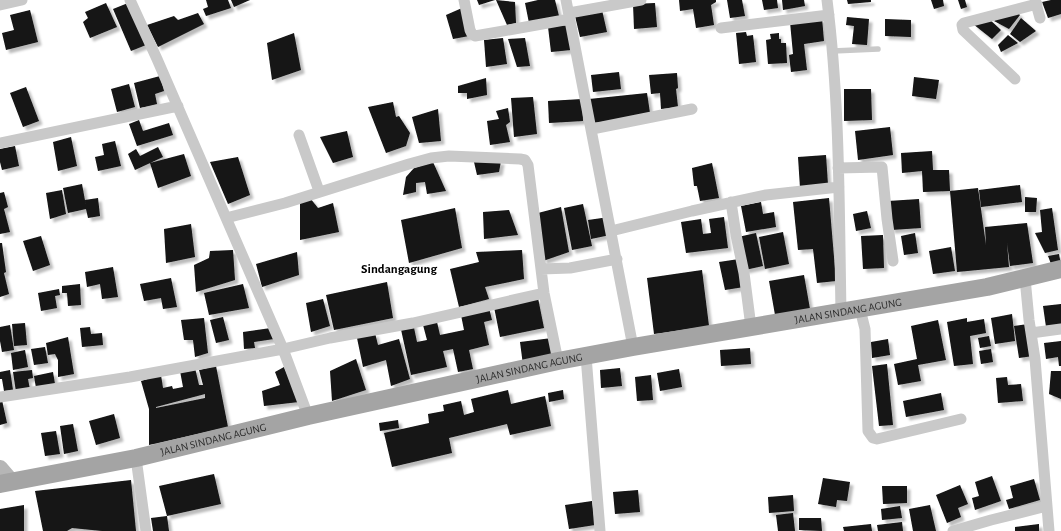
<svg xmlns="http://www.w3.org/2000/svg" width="1061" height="531" font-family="'Alegreya Sans',sans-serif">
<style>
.building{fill:#131313;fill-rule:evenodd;filter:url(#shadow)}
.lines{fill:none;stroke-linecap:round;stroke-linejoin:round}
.lane{stroke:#c9c9c9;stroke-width:5.5}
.street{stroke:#c9c9c9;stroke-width:11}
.secondary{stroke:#b6b6b6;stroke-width:16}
.primary{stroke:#a4a4a4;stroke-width:18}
.labels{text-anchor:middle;stroke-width:4;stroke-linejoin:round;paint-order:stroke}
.street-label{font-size:11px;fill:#2c2c2c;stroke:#fff}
.quarter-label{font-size:13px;font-weight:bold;fill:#000;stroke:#fff}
</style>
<defs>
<filter id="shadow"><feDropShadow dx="3.5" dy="3.5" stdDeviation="1" flood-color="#0004"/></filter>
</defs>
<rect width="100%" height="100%" fill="#fff"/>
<path class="building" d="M206,0h22l3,8 -25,8 -3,-7 5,-2z
M231,0h19l-16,7z
M477,0h18l-16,5z
M496,0l19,2 1,21 -9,2z
M538,0h17l4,16 -30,7 -4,-20z
M679,0h37v2l-5,3 3,20 -18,3 -3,-19 -13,2z
M727,0h15l3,16 -15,2z
M762,0h15l1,8 -14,2z
M782,0h22l1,6 -22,4z
M847,0h24v2l-23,2z
M931,0h12l1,6 -10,3z
M958,0h7l2,7 -6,2z
M1051,0h10v14l-13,4 -6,-16z
M106,3l11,24 -27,11 -7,-16 5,-4 -3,-6z
M128,3l18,42 -15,6 -18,-42z
M655,3l2,24 -23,2 -1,-25z
M462,8l7,28 -16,3 -7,-24z
M30,10l8,32 -32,8 -4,-17 12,-3 -4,-15z
M602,10l5,22 -27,5 -5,-21z
M1017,12l3,3 -11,14 -15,-8 5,-4z
M198,13l6,11 -46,23 -11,-22 27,-9 4,4z
M847,17l22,2 -2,26 -15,-1 2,-18 -8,-1z
M822,18l2,23 -20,3 3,26 -16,2 -2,-17 4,-1 -3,-32z
M1021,18l15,13 -16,11 -10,-8z
M885,19l26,1v17l-26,-1z
M989,19l12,11 -9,9 -19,-15z
M568,25l3,25 -20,2 -3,-25z
M746,32l1,4 6,-1 3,27 -17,2 -3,-31z
M294,33l7,37 -29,10 -5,-37z
M779,33v6h2v4h5l1,20 -19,1 -2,-24 5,-1 -1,-5z
M1008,35l10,8 -17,9 -3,-7z
M503,38l4,26 -21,3 -2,-27z
M525,38l5,28 -13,1 -9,-28z
M619,72l2,17 -28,3 -2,-17z
M677,73l1,15 -2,1 2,18 -17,2 -1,-16 -9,1 -2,-19z
M160,76l4,15 -9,3 2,10 -17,4 -6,-25z
M914,77l25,3 -3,19 -24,-3z
M486,78l1,17 -20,4v-6h-9v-7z
M129,84l6,23 -18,5 -6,-23z
M26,87l13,34 -16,6 -13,-34z
M844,89h27l1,31 -28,1z
M647,93l3,20 -33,7 -24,3 -4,-24z
M533,97l4,37 -23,3 -3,-39z
M582,99l1,22 -34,2 -1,-22z
M393,102l3,15 3,-1 11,17 -4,13 -20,7 -18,-46z
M508,108l2,14 -4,3 4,17 -20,3 -3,-24 12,-2 -3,-8z
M438,109l3,32 -22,2 -7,-26z
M139,120l4,11 26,-8 4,12 -36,11 -8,-22z
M890,127l3,28 -35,5 -3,-29z
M347,131l6,26 -20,6 -13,-26z
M71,137l6,29 -19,5 -5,-29z
M115,141l6,25 -23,5 -3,-14 9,-2 -2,-11z
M15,146l4,20 -17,4 -2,-8v-13z
M158,147l5,10 -28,13 -7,-16 8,-5 4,7z
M932,151l1,19h16l1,21 -27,1 -1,-21 -20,2 -1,-20z
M184,154l7,22 -33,12 -8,-25z
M826,155l2,30 -28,3 -2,-31z
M238,157l12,38 -22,9 -18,-42z
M501,161l-2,11 -22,3 -3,-13z
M433,162l13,29 -19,3 -2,-12 -9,1v9l-13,3 3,-18 8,-9z
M712,163l7,35 -19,3 -3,-15h-3l-2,-18z
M82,184l4,22 -1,-6 13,-2 2,18 -12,2 -2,-9 -18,4 -5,-25z
M1020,185l2,17 -41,5 -2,-17z
M978,188l8,57 -1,-18 42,-4 6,40 -23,3 -3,-23 2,24 -52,5 -7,-81z
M62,190l4,24 -16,5 -4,-26z
M4,192l4,15 -4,2 6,23 -10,2v-41z
M1025,197l12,1 -1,14h-11z
M310,198l8,10 15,-5 6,29 -39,8v-39z
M829,198l7,83 -19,2 -4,-34 -15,1 -5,-48z
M919,199l2,29 -30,2 -3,-29z
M761,202l2,12 11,-2 2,15 -30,5 -5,-26z
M583,204l9,42 -20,4 -8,-42z
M561,207l8,45 -26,9 -5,-48z
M455,208l7,40 -53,15 -8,-43z
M1052,208l6,42 -13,3 -10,-20 7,-1 -2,-22z
M509,210l9,25 -34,4 -1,-27z
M867,211l4,17 -15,3 -3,-17z
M609,217l1,18 -19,4 -3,-19z
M724,217l4,31 -42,5 -5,-31 20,-3 2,15 8,-1 -2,-14z
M191,224l4,33 -29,6 -2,-34z
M783,232l6,32 -24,5 -6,-32z
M756,233l7,33 -18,4 -7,-33z
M915,233l3,20 -14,2 -3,-19z
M883,235l1,33 -21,1 -2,-33z
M41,236l9,29 -17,6 -10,-30z
M0,243h2l4,29 -2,1 5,21 -9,3z
M951,247l4,24 -22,3 -4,-23z
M233,250l2,30 -39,12 -2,-27 15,-7 1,-7z
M522,250l2,29 -39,8 4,12 -30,8 -9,-38 29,-7 -3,-10z
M297,252l2,23 -37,12 -6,-23z
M1059,254l2,11 -8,4 -5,-13z
M739,259l5,28 -19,3 -6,-28z
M113,267l5,30 -16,2 -2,-15 -13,3 -2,-15z
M702,270l7,56 -55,8 -7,-56z
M804,275l6,34 -35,6 -6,-34z
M171,278l6,29 -14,2 -2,-11 -17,3 -4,-17z
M387,282l6,36 -59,12 -8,-35z
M80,284l1,21 -13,1 -1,-13h-5v-7z
M243,284l6,24 -40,7 -5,-22z
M59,289l1,6 -5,1 2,12 -16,3 -3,-18z
M538,298l6,30 -44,9 -6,-30z
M323,299l7,27 -19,6 -5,-29z
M1061,304v20l-15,3 -3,-21z
M489,308l3,12 -8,2 5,23 -20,5 4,19 -15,3 -5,-23 -10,2 4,16 -36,8 -11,-50 13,-2 4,19 10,-2 -4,-15 14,-3 3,13 24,-5 -3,-15z
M1012,314l3,27 -20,3 -4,-26z
M223,317l6,23 -13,3 -6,-23z
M204,318l4,35 -13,4 -2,-17h-9l-3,-20z
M967,318v4l17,-3 2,14 -16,3 3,28 -19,2 -7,-44z
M938,320l8,40 -28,5 3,16 -23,4 -4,-21 23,-5 -6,-33z
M25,323l2,22 -13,1 -2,-22z
M1028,324l5,32 -14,2 -5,-32z
M10,325l4,25 -12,2 -2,-11v-14z
M90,327l1,7 11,-1 1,12 -21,2 -2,-19z
M271,328l3,11 -20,3 1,6 -11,1 -1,-17z
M375,333l3,12 21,-6 11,40 -19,7 -5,-26 -23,7 -6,-29z
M989,336l2,10 -11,2 -2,-10z
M68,337l6,37 -16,3v-17l-3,-6 -7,1 -2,-12z
M552,338l3,22 -32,5 -3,-23z
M888,339l2,16 -18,3 -1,-16z
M1061,341v25h-2l-1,-9 -12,2 -2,-16z
M45,347l3,16 -14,2 -3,-16z
M750,348l1,16 -30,2 -1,-16z
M991,349l2,13 -12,2 -2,-13z
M25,350l3,17 -15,3 -2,-17z
M356,359l10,31 -34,11 -2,-30z
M887,364l6,61 -14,1 -7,-60z
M216,366l12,61 -79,18v-36l-8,-28 20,-6 2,13 9,-2 1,3 10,-2 -3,-16 15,-3 4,17h4l-4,-15zM205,394v4l-49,10v-1z
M284,367l15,35 -35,4 -2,-15 18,-6 -5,-13z
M620,368l2,18 -21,2 -1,-18z
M679,369l3,18 -22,4 -3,-18z
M10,370l3,20 -9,1 -2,-12h-2v-7z
M32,370l1,8 -5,1 2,11 -14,2 -3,-20z
M1051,371h10v28l-12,-5z
M53,372l2,12 -19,4 -2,-12z
M651,375l2,25 -16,1 -2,-24z
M1007,377l1,8 13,-1 2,17 -25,2 -2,-25z
M508,390l3,14 34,-8 6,30 -41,9 -3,-11 -58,14 3,15 -60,14 -8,-34 45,-10 -1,-9 16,-3 -1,-6 18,-4 3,14 10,-3 -3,-13z
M563,390l1,9 -15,3 -1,-9z
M941,393l3,17 -38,7 -3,-16z
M2,400l5,23 -7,2v-24z
M114,414l6,24 -24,7 -7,-24z
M398,420l1,8 -19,3 -1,-8z
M73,424l5,27 -14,3 -4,-28z
M56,431l4,23 -15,2 -4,-23z
M214,474l7,30 -54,12 -8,-30z
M992,476l9,25 -26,9 -3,-12 7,-2 -4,-14z
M823,478l27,4 -3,19 -10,-1 -1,7 -18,-3z
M1034,479l6,21 -31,9 -3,-9 7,-2 -3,-12z
M131,480l5,51h-34l-30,-3 -5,3h-24l-8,-40z
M960,485l8,19 -10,4 3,9 -14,6 -11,-28z
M882,486h25v17l-24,1z
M638,490l2,22 -25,2 -2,-22z
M793,495l1,16 -25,2 -1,-16z
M592,501l3,24 -26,4 -4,-24z
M24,505v26h-24v-22z
M930,505l6,26h-23l-4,-22z
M900,506l2,12 -20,2 -1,-11z
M793,513l2,18h-17l-2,-16z
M167,516l2,15h-16l-2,-13z
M799,518h22l1,13 -23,-1z
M902,522l1,9h-25l-1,-6z
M871,524l1,7h-28l-1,-4z
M1039,524v7h-24v-4z"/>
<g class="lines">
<path class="lane" d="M833,51l45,-2"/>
<path class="street" d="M130,0l27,59 126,290 25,67
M464,0l6,30 2,4 3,2 95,-17
M566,0l67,347
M827,0c13,103 12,208 14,312
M1035,0l5,18
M0,5l22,-5
M569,13l72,-13
M721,28l108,-13
M1015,79l-52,-49 -1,-5 2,-2 73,-19
M592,129l100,-20
M299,135l20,56
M0,143l178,-37
M838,168l44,-1 5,52 6,42
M731,202l5,33 8,38 7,54
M226,218l59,-15 124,-39 22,-6 18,-2 71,3 5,1 3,5 16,128 14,68
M611,231l81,-20 74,-16 73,-8
M541,269l29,-1 47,-9
M1025,278l4,42 6,39 14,172
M860,309l5,20 3,102 5,7 4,1 84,-20
M1031,333l30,-4
M586,356l14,175
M0,397l130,-20 153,-28 47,-11 83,-15 131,-30
M136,458l10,73
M953,531l38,-11 56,-14"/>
<path class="secondary" d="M0,468l12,14"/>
<path class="primary" id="s1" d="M0,484l136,-26 172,-42 250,-55 75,-14 354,-60 74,-18"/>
</g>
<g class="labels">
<g class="street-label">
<text dy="4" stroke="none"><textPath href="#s1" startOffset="866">JALAN SINDANG AGUNG</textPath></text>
<text dy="4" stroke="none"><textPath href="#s1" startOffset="542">JALAN SINDANG AGUNG</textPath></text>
<text dy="4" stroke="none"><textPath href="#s1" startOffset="218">JALAN SINDANG AGUNG</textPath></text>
</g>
<g class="quarter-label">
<text x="399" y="273">Sindangagung</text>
</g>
</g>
</svg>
